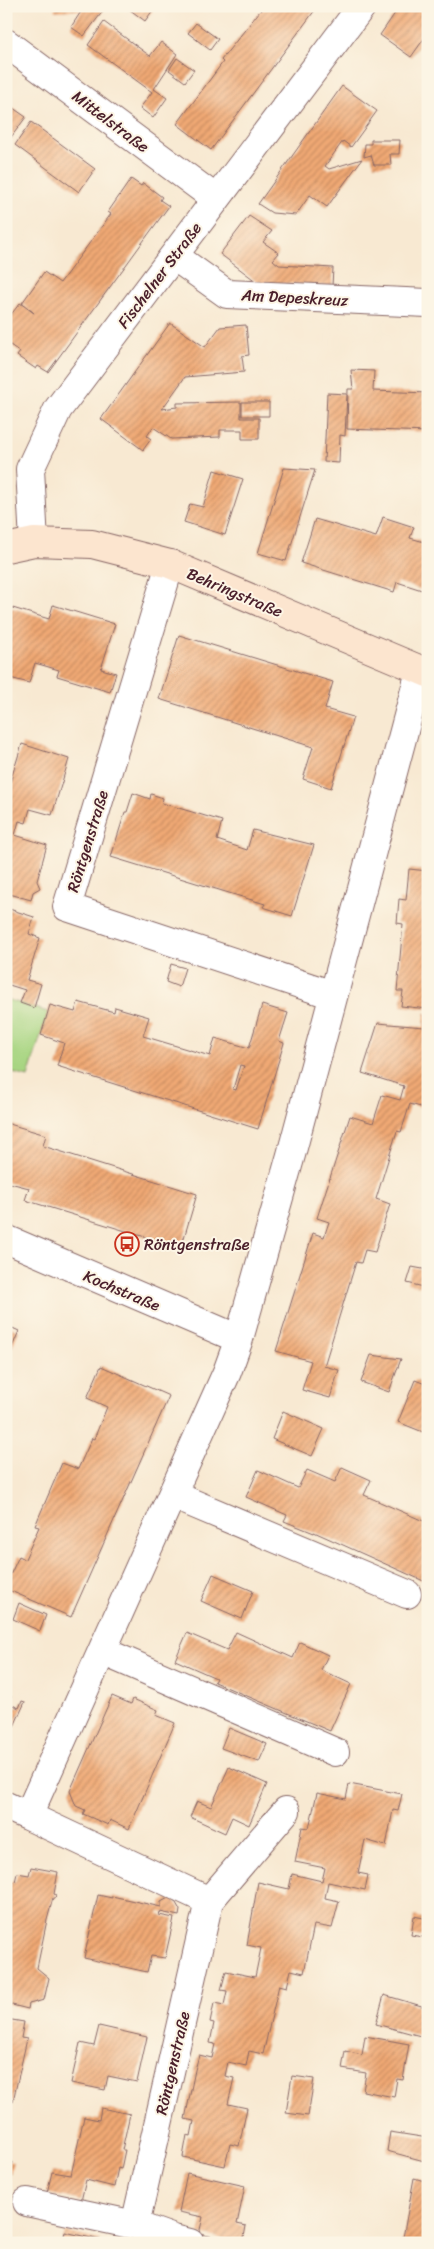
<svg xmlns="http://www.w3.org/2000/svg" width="434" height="2249" font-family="Sriracha,sans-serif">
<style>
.green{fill:#a8d582;stroke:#797a56}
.building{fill:url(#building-hatch);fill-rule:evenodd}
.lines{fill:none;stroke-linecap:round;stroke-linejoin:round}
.street-casing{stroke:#876665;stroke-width:30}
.secondary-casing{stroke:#876665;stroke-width:30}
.street{stroke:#fff;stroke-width:28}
.secondary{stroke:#fce5cf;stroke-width:28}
.labels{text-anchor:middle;stroke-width:4;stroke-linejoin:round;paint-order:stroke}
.street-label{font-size:16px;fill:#4a1f2b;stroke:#fcf5e5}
.poi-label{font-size:16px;fill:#4a1f2b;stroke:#fcf5e5;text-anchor:start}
</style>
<defs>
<pattern id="building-hatch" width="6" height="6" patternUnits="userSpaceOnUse" patternTransform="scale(1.25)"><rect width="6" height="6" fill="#f0a974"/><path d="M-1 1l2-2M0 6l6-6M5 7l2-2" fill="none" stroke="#c4895f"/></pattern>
</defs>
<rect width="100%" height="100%" fill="#fcf5e5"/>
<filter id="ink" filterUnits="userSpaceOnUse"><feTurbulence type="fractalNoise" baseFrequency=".02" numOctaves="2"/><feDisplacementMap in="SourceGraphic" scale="10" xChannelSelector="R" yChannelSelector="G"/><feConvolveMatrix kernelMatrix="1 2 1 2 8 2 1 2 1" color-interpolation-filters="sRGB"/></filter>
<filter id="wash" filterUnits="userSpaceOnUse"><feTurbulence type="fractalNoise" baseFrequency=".0096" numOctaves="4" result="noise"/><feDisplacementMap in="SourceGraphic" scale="20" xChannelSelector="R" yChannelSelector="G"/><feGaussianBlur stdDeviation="1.12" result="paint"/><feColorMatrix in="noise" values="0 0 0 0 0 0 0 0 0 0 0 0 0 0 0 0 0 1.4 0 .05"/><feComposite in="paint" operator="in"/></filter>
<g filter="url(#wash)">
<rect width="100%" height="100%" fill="#f8e9d2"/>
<path class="green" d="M6,999l42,13 -20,65 -22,-6z"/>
<g id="blocks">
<path class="building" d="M54,6h42l7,5 -19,25 -13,-9 11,-17 -27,1z
M125,6h24l4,4 -8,11z
M264,6h54l-107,144 -34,-26 46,-62 -2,-2z
M400,6h28v27l-17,24 -31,-22z
M104,22l46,34 11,-14 16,12 -23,35 13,9 -14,20 -13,-10 12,-16 -64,-47z
M196,23l22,16 -8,11 -22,-17z
M177,58l17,12 -9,12 -16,-12z
M342,86l35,25 -26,36 -8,-6 -18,25 4,3 33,-10 -35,48 -17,-12 -14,20 -24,-2 -14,-9z
M6,103l20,14 -17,23 -3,-2z
M31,122l64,47 -16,23 -64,-47z
M371,140h29l-1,14h-9l1,11h-17l-3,-10 -7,2 1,-13h6z
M131,179l10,7 2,-3 19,14 -2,3 9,6 -121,166 -10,-6 -2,3 -19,-13 3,-4 -14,-10v-21l14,-18 14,10 -12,-10 22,-31 16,11 51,-69 -3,-2z
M249,216l23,15 -9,11 16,11 -6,7 6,5 54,3 -1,18 -75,-4 -37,-28z
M170,323l35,24 15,-20 26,-2 3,30 -7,1 2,16 -59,5 -23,32 15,-2v-4l64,-1v16h18v21h-17v-9h-22v7l-49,2 -18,-12 -6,9 4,3 -8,11 -42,-31z
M351,370l23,1 -1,20 55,2v39l-81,-3 1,-40h5z
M327,393l20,1 -2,42 -5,-1 -1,28 -15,-1z
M242,402h27v14h-27z
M284,468l31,2 -29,91 -28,-8z
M214,470l29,9 -18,56 -41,-13 6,-18 13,3z
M383,517l31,10 -4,11 18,5v49l-31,-10 -3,10 -93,-29 14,-44 61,18z
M53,605l62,19 -14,45 15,4 -6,19 -53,-16 2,-6 -24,-7 -6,20 -23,-6v-71l43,13z
M179,635l154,47 -8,27 28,8 -22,71 -28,-9 10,-32 -154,-48z
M22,744l47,15 -17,56 -22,-6 -4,14 -7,-2 -4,14 32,10 -10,36 3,7 -7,4 -2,8 -25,-7v-98z
M133,793l17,6 1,-5 12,4 -1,5 60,18 -5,19 30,10 6,-20 61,15 -22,71 -29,-9 2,-3 -154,-47 14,-45h2z
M409,869l19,2v138l-27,-3 2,-15h-6l6,-67 -6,-1 2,-24 7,1z
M6,908l28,9 -5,17 11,4 -13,42 14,4 -7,24 -14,-5 5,-13 -19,-6z
M171,964l14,4 -6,19 -13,-5z
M78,1002l36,10 1,-5 34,10 -6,19 67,20 5,-18 34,10 13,-43 26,8 -9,28 5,2 -26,86 -201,-63 7,-23 -23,-8 9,-30 25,7zM240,1065l4,1 -8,24 -3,-1z
M425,1013h3v96l-18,-5 -9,28 -4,-1 -21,68 14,5 -15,48 -10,-2 -4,13 -5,-1 -32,104 15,4 -9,28 -28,-8 9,-29 -35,-10 37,-118 11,4 5,-15 -12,-4 33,-102 23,7 9,-28 18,5 4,-14 -42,-13 16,-50 46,4z
M6,1123l40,12 -3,11 154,48 -16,54 -156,-48 4,-12 -23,-6z
M412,1267l16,3v18l-21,-5z
M6,1325l13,6 -13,30z
M371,1355l30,4 -12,33 -28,-10z
M101,1366l68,30 -98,221 -65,-28v-5l13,-28 6,3 14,-32 -4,-1 27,-63 16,6 14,-31 2,1 13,-32 -20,-9z
M415,1380l13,5v49l-30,-12z
M283,1411l41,18 -12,27 -40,-17z
M342,1467l29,13 -7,15 64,28v60l-114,-51v1l-30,-12 3,-6 -41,-18 12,-27 40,18 9,-18 28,12z
M213,1574l40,17 -11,28 -41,-18z
M19,1603l27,12 -6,16 -27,-12z
M236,1632l57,26 7,-16 28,13 -7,15 30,14 -21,47 -116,-49 2,-4 -41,-18 12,-27 40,17z
M6,1694l5,2 -3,7 11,5 3,-7 3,1 -19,42z
M112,1696l19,8 2,-5 25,11 -2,5 19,8 -46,106 -19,-9 -2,5 -25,-11 2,-4 -9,-4 -6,-15z
M229,1728l38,16 -8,18 -38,-14z
M229,1767l38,17 -18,41 -17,-8 -7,16 -35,-16 7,-16 14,6z
M349,1784l53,10 -4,17 -5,-1 -7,36 -21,-6 -7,33 10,2 -3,15 -37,-8 -3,16 14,3 -7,27 -18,-3 -10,48 -13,-3 -4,17 -8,-2 -16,69 -14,-3 -3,15 -18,-4 -3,14 9,2 -6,26 19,4 -8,38 -9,-2 -5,22 -42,-9 4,-22 4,1 3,-15 -9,-2 10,-49 4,-15 13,3 3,-14 -5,-1 4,-20 -4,-1 4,-19 10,2 3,-14 -6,-1 5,-19 29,6 6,-29 -14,-3 11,-63 31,7 3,-15 30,7 3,-13 -30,-6 7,-35 7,1 8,-35 29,6z
M31,1867l27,5 -4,22 2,1 -1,3h-2l-6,22 -10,48 12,10 -5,22 -15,4 -1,5 -20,-5 -2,5v-129l9,2 2,-9 12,2z
M98,1895l14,3v-2l49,11v-5l11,-6 8,14 -1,6 -19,-4 -1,3 15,3 -9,40 -14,-2 -4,16 -63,-14z
M414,1916l14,3v19l-17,-3z
M384,1995l41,12 3,-8v39l-52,-14z
M6,2019l18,3 -3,16 6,1 -14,62 -7,-1z
M99,2026l48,11 -10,45 -29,-6 -3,14 -34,-7 9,-40 14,3z
M365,2036l44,8 -6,36 -6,-1 -3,18 -31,-6 3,-18 -24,-4 3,-18 17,4z
M292,2076l22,3 -6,37 -22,-3z
M101,2108l29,6 -8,36h3l-4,19 -3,-1 -4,19 -28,-7 -5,21 -34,-8 5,-21 19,3 13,-58 15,3z
M390,2132l38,6v24l-41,-11z
M6,2161l7,1 -5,22h-2z
M187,2173l58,13 -8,38 9,2 -3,17 -44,-9 4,-17 -24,-5z
M414,2178l14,4v61h-26z
M65,2232l35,8 -1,3h-37z"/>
</g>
</g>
<g filter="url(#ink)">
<use href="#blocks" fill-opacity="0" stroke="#876665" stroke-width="1"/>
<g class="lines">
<g class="street-casing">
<path id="street" d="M6,43l210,156
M174,256l53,38 201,9
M34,542l-4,-73 28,-60 304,-403
M170,564l-103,343 266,88
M6,1239l233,100
M173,1495l234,99
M102,1651l233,101
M6,1806l22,10 199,-444 12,-33 52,-184 129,-484
M28,1816l181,85 -74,324 39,14 16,4
M209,1901l77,-90
M27,2202l108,23"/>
</g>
<g class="secondary-casing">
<path id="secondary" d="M6,548l28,-6 58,2 78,20 258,109"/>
</g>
<use href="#street" class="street"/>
<use href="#secondary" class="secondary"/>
</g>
</g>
<defs>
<g id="bus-ring" transform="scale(1.25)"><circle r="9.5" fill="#fcf5e5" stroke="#c8321e" stroke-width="1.5"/><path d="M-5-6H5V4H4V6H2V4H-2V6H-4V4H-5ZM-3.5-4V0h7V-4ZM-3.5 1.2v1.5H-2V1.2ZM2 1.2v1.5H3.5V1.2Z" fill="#c8321e"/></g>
</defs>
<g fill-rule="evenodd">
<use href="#bus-ring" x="127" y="1244"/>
</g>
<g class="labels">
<g class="street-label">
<text transform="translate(111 121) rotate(37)" y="6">Mittelstraße</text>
<text transform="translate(159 275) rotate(-53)" y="6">Fischelner Straße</text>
<text transform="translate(295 297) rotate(3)" y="6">Am Depeskreuz</text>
<text transform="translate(235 592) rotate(23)" y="6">Behringstraße</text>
<text transform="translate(87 841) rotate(-73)" y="6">Röntgenstraße</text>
<text transform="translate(122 1290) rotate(23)" y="6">Kochstraße</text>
<text transform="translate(172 2063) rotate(-77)" y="6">Röntgenstraße</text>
</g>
<g class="poi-label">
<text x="144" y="1250">Röntgenstraße</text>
</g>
</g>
<rect width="434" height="2249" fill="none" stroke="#fcf5e5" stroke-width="25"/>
</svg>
